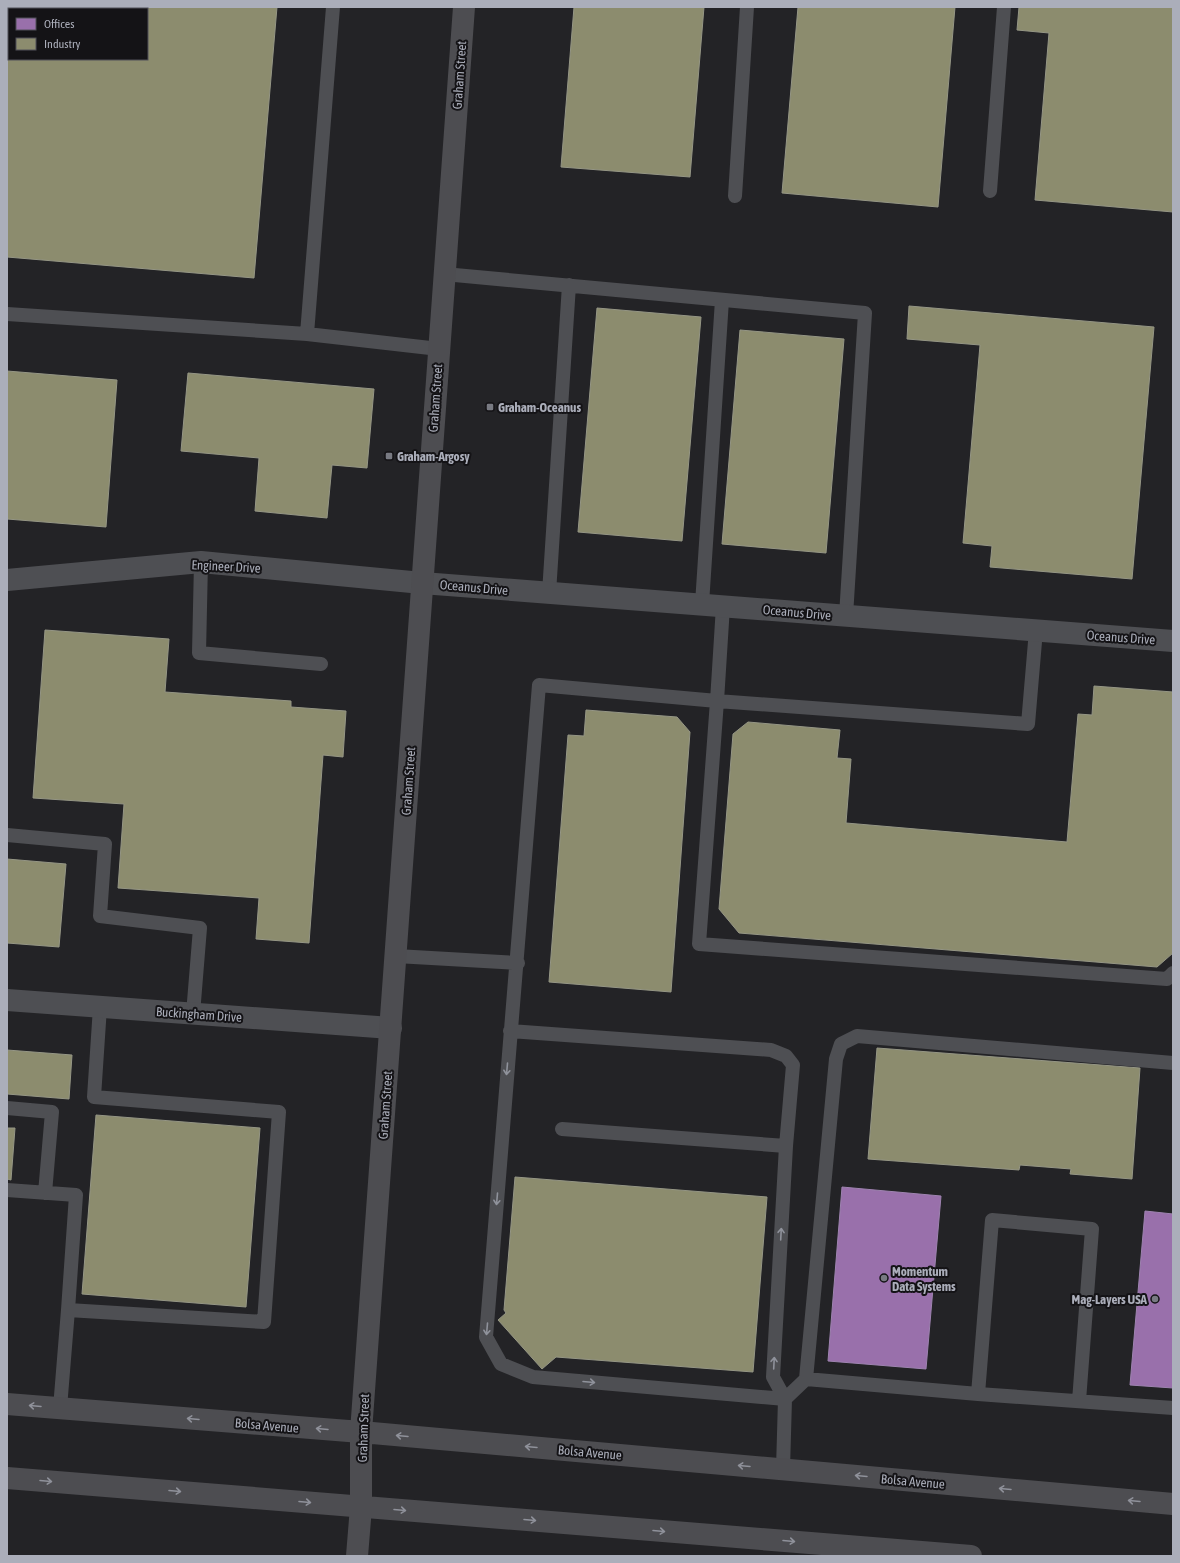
<svg xmlns="http://www.w3.org/2000/svg" width="1180" height="1563" font-family="'Asap Condensed',sans-serif">
<style>
.built{fill:#232326;fill-rule:evenodd}
.offices{fill:#9970ab;stroke:#9e83b0}
.industry{fill:#8c8c6e;stroke:#959685;fill-rule:evenodd}
.lines{fill:none;stroke-linecap:round;stroke-linejoin:round}
.lane{stroke:#4e4f53;stroke-width:14}
.street{stroke:#4e4f53;stroke-width:22}
.secondary{stroke:#4d4d51;stroke-width:22}
.oneway{stroke:#8f929b}
.oneway2{stroke:#8f919a}
.poi-dot{fill:#787a82;stroke:#141316;stroke-width:1.5}
.labels{text-anchor:middle;stroke-width:4;stroke-linejoin:round;paint-order:stroke}
.street-label{font-size:13px;fill:#abaeba;stroke:#141316}
.poi-label{font-size:13px;font-weight:bold;fill:#abaeba;stroke:#141316;text-anchor:start}
</style>
<rect width="100%" height="100%" fill="#19191a"/>
<path class="built" d="M7,7h1166v1549h-1166zM9,9h138v50h-138z"/>
<path class="offices" d="M842,1187l99,9 -15,173 -98,-8z
M1145,1211l28,3v174l-43,-3z"/>
<path class="industry" d="M7,7h270l-23,271 -247,-21zM9,9h138v50h-138z
M574,7h130l-14,170 -129,-10z
M798,7h157l-17,200 -156,-14z
M1019,7h154v205l-138,-12 14,-167 -32,-3z
M909,306l245,21 -22,252 -142,-12 2,-21 -29,-3 17,-198 -73,-6z
M597,308l104,9 -19,224 -104,-9z
M740,330l104,9 -18,214 -104,-9z
M7,371l110,9 -11,147 -99,-8z
M188,373l186,16 -7,79 -35,-3 -5,53 -72,-7 4,-53 -78,-7z
M45,630l124,9 -4,53 126,9v6l55,4 -3,46 -20,-2 -14,188 -53,-4 3,-41 -141,-10 6,-84 -91,-6z
M1094,686l79,6v261l-16,14 -418,-34 -20,-24 14,-175 15,-12 92,8 -3,28 14,1 -5,64 221,19 11,-128 14,1z
M586,710l91,7 13,15 -19,260 -122,-10 19,-247 16,1z
M7,859l59,5 -7,83 -52,-4z
M877,1048l263,20 -8,111 -62,-5 1,-5 -51,-4 -1,5 -151,-11z
M7,1050l65,5 -3,44 -62,-5z
M96,1115l164,13 -14,179 -164,-13z
M7,1128h8l-4,52 -4,-1z
M515,1177l252,20 -14,175 -197,-15 -14,12 -44,-49 8,-7 -2,-3z"/>
<g class="lines">
<path class="lane" d="M990,191l14,-184
M735,196l12,-189
M444,274l421,39 -19,303
M7,314l300,20 132,15
M307,334l26,-327
M201,562l-2,91 122,11
M549,593l20,-308
M702,604l20,-304
M723,606l-6,95 -178,-16c-16,217 -36,434 -53,652l15,27 32,13 252,22
M1036,630l-8,94 -311,-23 -18,243 468,35 6,-6
M7,835l98,9 -5,72 100,12 -7,86
M396,956l122,7
M510,1031l261,19 15,6 7,9 -7,81 -13,231 12,22
M7,1108l45,4 -7,81
M562,1129l224,17
M7,1190l69,5 -8,115
M806,1379l172,15 195,14
M978,1394l14,-174 100,9 -13,172
M60,1408l8,-98 196,12 15,-210 -185,-15 6,-90
M783,1469l2,-70 21,-20 30,-320 5,-15 16,-8 316,27"/>
<path class="street" d="M7,580l194,-18 221,21 751,58
M7,1000l384,28"/>
<path class="secondary" d="M7,1404l354,28 812,72
M7,1478l964,78
M357,1556l4,-49v-75l103,-1425"/>
</g>
<defs><path id="oneway-shaft" d="M-6 0H5M1.5-3L5.5 0L1.5 3" fill="none" stroke-width="1.6" stroke-linecap="round" stroke-linejoin="round"/></defs>
<g class="oneway">
<use href="#oneway-shaft" transform="translate(507 1069) rotate(95)"/>
<use href="#oneway-shaft" transform="translate(497 1199) rotate(95)"/>
<use href="#oneway-shaft" transform="translate(781 1234) rotate(-87)"/>
<use href="#oneway-shaft" transform="translate(487 1329) rotate(95)"/>
<use href="#oneway-shaft" transform="translate(774 1363) rotate(-87)"/>
<use href="#oneway-shaft" transform="translate(589 1382) rotate(5)"/>
</g>
<g class="oneway2">
<use href="#oneway-shaft" transform="translate(35 1406) rotate(-175)"/>
<use href="#oneway-shaft" transform="translate(193 1419) rotate(-175)"/>
<use href="#oneway-shaft" transform="translate(322 1429) rotate(-175)"/>
<use href="#oneway-shaft" transform="translate(402 1436) rotate(-175)"/>
<use href="#oneway-shaft" transform="translate(531 1447) rotate(-175)"/>
<use href="#oneway-shaft" transform="translate(744 1466) rotate(-175)"/>
<use href="#oneway-shaft" transform="translate(861 1476) rotate(-175)"/>
<use href="#oneway-shaft" transform="translate(46 1481) rotate(5)"/>
<use href="#oneway-shaft" transform="translate(1005 1489) rotate(-175)"/>
<use href="#oneway-shaft" transform="translate(175 1491) rotate(5)"/>
<use href="#oneway-shaft" transform="translate(1134 1501) rotate(-175)"/>
<use href="#oneway-shaft" transform="translate(305 1502) rotate(5)"/>
<use href="#oneway-shaft" transform="translate(400 1510) rotate(5)"/>
<use href="#oneway-shaft" transform="translate(530 1520) rotate(5)"/>
<use href="#oneway-shaft" transform="translate(659 1531) rotate(5)"/>
<use href="#oneway-shaft" transform="translate(789 1541) rotate(5)"/>
</g>
<g class="poi-dot">
<rect x="486" y="403" width="8" height="8" rx="2"/>
<rect x="385" y="452" width="8" height="8" rx="2"/>
<circle cx="884" cy="1278" r="4"/>
<circle cx="1155" cy="1299" r="4"/>
</g>
<g class="labels">
<g class="street-label">
<text transform="translate(459 75) rotate(-86)" y="5">Graham Street</text>
<text transform="translate(435 398) rotate(-86)" y="5">Graham Street</text>
<text transform="translate(226 566) rotate(3)" y="5">Engineer Drive</text>
<text transform="translate(474 587) rotate(5)" y="5">Oceanus Drive</text>
<text transform="translate(797 612) rotate(5)" y="5">Oceanus Drive</text>
<text transform="translate(1121 637) rotate(4)" y="5">Oceanus Drive</text>
<text transform="translate(408 781) rotate(-86)" y="5">Graham Street</text>
<text transform="translate(199 1014) rotate(4)" y="5">Buckingham Drive</text>
<text transform="translate(385 1105) rotate(-86)" y="5">Graham Street</text>
<text transform="translate(267 1425) rotate(5)" y="5">Bolsa Avenue</text>
<text transform="translate(363 1428) rotate(-88)" y="5">Graham Street</text>
<text transform="translate(590 1452) rotate(5)" y="5">Bolsa Avenue</text>
<text transform="translate(913 1481) rotate(5)" y="5">Bolsa Avenue</text>
</g>
<g class="poi-label">
<text x="498" y="412">Graham-Oceanus</text>
<text x="397" y="461">Graham-Argosy</text>
<text x="892" y="1276">Momentum<tspan x="892" dy="15">Data Systems</tspan></text>
<text x="1147" y="1304" text-anchor="end">Mag-Layers USA</text>
</g>
</g>
<rect width="1180" height="1563" fill="none" stroke="#abaeba" stroke-width="16"/>
<rect x="8" y="8" width="140" height="52" fill="#141316" stroke="#505158"/>
<rect x="16" y="18" width="20" height="12" fill="#9970ab" stroke="#505158"/>
<text x="44" y="28" font-size="12" fill="#abaeba">Offices</text>
<rect x="16" y="38" width="20" height="12" fill="#8c8c6e" stroke="#505158"/>
<text x="44" y="48" font-size="12" fill="#abaeba">Industry</text>
</svg>
